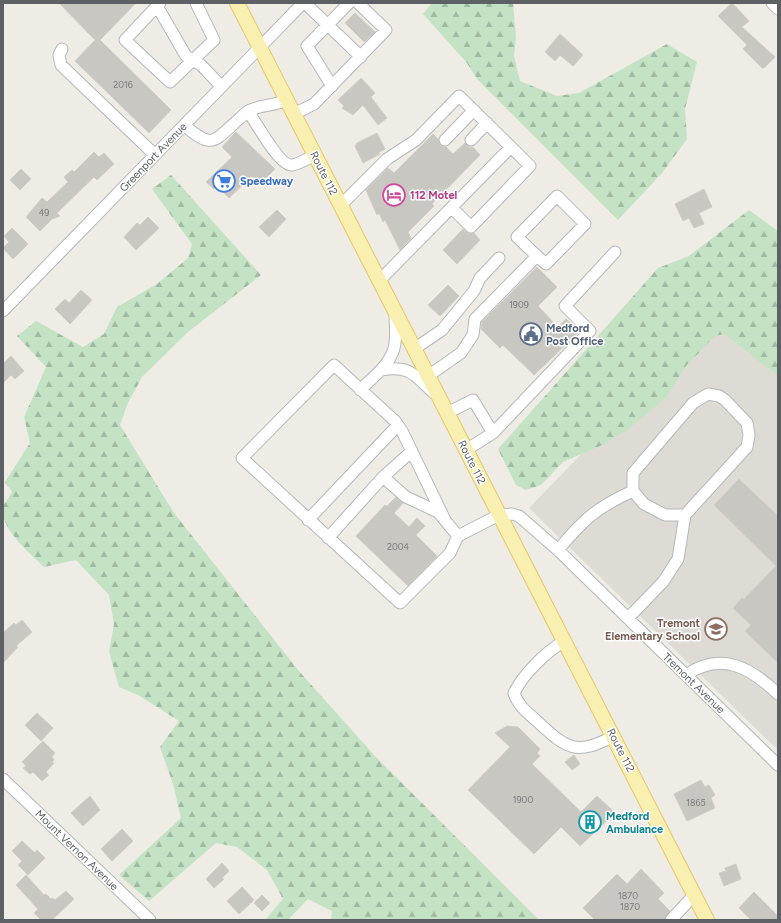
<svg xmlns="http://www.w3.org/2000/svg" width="781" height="923" font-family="Figtree,sans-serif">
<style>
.education{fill:#dddbd3}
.forest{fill:url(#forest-firs)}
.building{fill:#c9c7c2;stroke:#d2cec4}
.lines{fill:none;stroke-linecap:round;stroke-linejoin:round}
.minor-casing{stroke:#b5b7ba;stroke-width:13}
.major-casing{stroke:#e5c667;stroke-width:16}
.minor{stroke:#fff;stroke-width:11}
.major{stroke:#f8efb0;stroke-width:14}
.labels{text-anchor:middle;stroke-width:3;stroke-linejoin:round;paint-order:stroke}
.number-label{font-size:9px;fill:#787a7c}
.street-label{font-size:11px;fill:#5d6064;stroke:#fff}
.shop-label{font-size:11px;font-weight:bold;fill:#366cbe;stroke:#fff;text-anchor:start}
.hotel-label{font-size:11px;font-weight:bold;fill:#b23c85;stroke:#fff;text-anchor:start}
.service-label{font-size:11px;font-weight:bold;fill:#4e5e75;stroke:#fff;text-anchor:start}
.education-label{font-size:11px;font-weight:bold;fill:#785e54;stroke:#fff;text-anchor:end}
.culture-label{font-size:11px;font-weight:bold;fill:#0d838f;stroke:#fff;text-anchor:start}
</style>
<defs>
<pattern id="forest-firs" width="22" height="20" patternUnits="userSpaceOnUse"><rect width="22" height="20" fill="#c4e3c5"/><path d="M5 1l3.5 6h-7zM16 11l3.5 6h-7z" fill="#a2bba4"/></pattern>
</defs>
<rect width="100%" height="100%" fill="#eeece5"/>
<path class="education" d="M722,309l56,55v386l-249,-242z"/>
<path class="forest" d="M432,3h81l3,35 -2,18 6,25 37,15 22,-3 88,-49 30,18 -12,47 2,30 -24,33 -45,48 -141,-141 -10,-16 -44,-49z
M171,175l90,100 -73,57 -46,45 -15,28 -7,20 54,88 124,157 77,86 164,164h-208l1,-9 -24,-12 -20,21h-23l18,-21 -16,-29 -30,-23 -21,-4 -67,58 -30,-26 62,-57 -8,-34 -13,-37 19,-26 -41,-26 -19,-8 -10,-35 5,-28 -5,-29 -33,-35 -32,7c-14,-14 -44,-38 -41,-59 1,-5 7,-11 9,-16l-7,-10 25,-39 -6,-26 22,-50 -29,-31 19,-15 47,26 21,-13 13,-27 40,-23 31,-26 4,-14 -40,-55z
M749,210l29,21v145l-53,-42 -10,2 -30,31 -19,31 -39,32 -25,15 -39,17 -22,23 -15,5 -10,-5 -18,-36 160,-181 31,-12z"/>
<path class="building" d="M59,3h77l-36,37 71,70 -22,23 -74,-72 20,-21z
M732,3l17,18 -7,6 33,30 -11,11h-2l-19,-19 4,-4 -29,-29z
M355,13l20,19 -11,10 -19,-19z
M560,34l23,21 -10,11 -13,-11 -5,6 -10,-9z
M361,78l14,15 -4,4 16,21 -9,7 -15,-20 -10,10 -11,-7 2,-2 -6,-6z
M236,132l39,37 -15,15 -8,-8 -23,22 -12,-12 -3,3 -8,-7 26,-25 -10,-10z
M377,133l8,16 -6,3 1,2 -17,9 -8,-17 2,-3z
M433,134l5,5 2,6 6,2 7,7 12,-11 4,4h4l7,8 -48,49 2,2 -26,26 3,6 -11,12 -15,-30 -2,2 -4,-9 -2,2 -11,-25 22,-22 6,5z
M94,152l5,5 5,-4 10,11 -17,16 -3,-3 -37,36 3,3 -8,3 -12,12 -14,-14 16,-19 5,4 21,-20 -4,-5 8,-7 2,2z
M21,169l10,10 -11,11 -10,-10z
M704,189l8,18 -13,6 5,11 -10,4 -5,-10 -6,3 -8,-17z
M277,210l9,9 -17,18 -10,-10z
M148,217l11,11 -23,22 -12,-13 13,-14 3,2z
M12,228l16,16 -15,15 -10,-11 6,-6 -5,-6z
M463,229l6,5 5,-1 6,7 -23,24 -14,-14z
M537,267l20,20 -19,19 20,21 8,-8 13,13 -45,43 -31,-30 -3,3 -19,-19 1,-7z
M448,285l11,11 -19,20 -12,-11z
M81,290l11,10 -22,24 -15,-15 10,-10 4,4z
M11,356l13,15 -9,8 -4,-4 -8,8v-19z
M739,479l39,37v147l-33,-32 6,-6 -18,-17 9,-10 2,1 32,-33 -62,-61z
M396,497l7,6 -9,10 15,14 8,-9 8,8 -9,9 21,21 -29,30 -52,-50 29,-31 2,1z
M22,620l10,12 -16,14 2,1 -15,16v-30l11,-10 2,2z
M37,713l16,15 -12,13 -16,-16z
M507,726l11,1 22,22 -3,4 3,3 -8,8 49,48 16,-16 18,17 -35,33 -19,-19 -27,27 -66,-64 42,-43 -15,-14z
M43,741l12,12 -3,4 2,3 -2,2 2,1 -8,9 3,3 -7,6 -9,-9 -3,2 -7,-6 3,-2 -4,-4z
M574,755l6,9 -8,6 -7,-8z
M701,780l4,7 4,-2 6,10 -4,3 4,10 -28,13 -13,-27z
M90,796l10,14 -17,16 -12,-13z
M122,829l11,12 -21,20 -11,-12z
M22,841l13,12 2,-3 8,8 -17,17 -10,-10 4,-4 -10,-10z
M222,863l7,8 -7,7 2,1 -10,9 -8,-9z
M736,864l5,15 -17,7 -5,-13 7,-2 -1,-3z
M641,869l23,24 -6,6 12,12 -6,9h-69l-12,-12 34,-34 10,10z
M26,875l18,20 2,-1 5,5 2,-1 2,2 11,-9 8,8 -22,21h-11l-7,-7 4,-4 -22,-24z
M242,887l12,13 -15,14 -12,-13z
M754,892l24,24v4h-27l-12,-12z
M262,895l8,8 -8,8 -8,-8z"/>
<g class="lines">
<g class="minor-casing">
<path id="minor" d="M160,3l-3,3 29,50 15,9 20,21
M305,3l56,54
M772,3l6,6
M157,6l-32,34 45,42 44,-42 -18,-37
M62,49l-3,6 2,10 94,90
M332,86l-25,-40 42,-43
M248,111c7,10 32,56 44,54 8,-1 16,-7 23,-10
M294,114l20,-10 72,-74 -28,-27
M184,125c29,25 29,17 55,-6 3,-2 6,-6 9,-8 11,-6 26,-5 39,-11
M445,140l29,-30
M471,140l16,-17
M341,205l46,-46 29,-19 43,-44 52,51 -132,134
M452,208l19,19 59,-61 -19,-19
M3,311l300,-308
M414,349l28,-19 32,-39 6,-13 19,-20
M381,370c30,-5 33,5 54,24
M428,376l33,-23 12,-18 2,-16 62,-63 -20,-19 40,-41 28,28 -39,40 -9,-8
M360,390c12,-12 30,-25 34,-42 3,-10 1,-24 1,-35
M447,413l26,-13 20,33
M466,450l27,-17 97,-102 -25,-25 50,-54
M383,477l23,20 32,15 20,24
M308,520l90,-95
M445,520l-43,-89 -7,-10 -61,-56 -92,93 158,145 50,-50 8,-17 41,-21 13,-1 7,2 39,34 220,215
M328,538l55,-61 29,-26
M558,550c25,-30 39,-43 75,-59
M628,618l35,-36 15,-23 7,-44 62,-68 2,-12 -2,-12 -22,-23 -6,-4 -11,-2 -15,9 -60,70v18l11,13 21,11h20
M564,641c-19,12 -40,32 -50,52 4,13 14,20 24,29 29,27 38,34 76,14
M686,675c35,-24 64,-8 92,19
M3,779l147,141
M671,920l23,-25"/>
</g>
<g class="major-casing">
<path id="major" d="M237,3l470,917"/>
</g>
<use href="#minor" class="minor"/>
<use href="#major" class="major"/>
</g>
<defs>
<g id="supermarket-ring" transform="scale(1.15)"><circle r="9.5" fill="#fff" stroke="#3f7fe0" stroke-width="1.5"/><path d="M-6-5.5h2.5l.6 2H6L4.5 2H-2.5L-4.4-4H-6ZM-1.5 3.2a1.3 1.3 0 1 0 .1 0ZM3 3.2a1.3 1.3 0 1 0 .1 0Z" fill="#3f7fe0"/></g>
<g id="hotel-ring" transform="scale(1.15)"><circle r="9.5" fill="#fff" stroke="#d1479c" stroke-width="1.5"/><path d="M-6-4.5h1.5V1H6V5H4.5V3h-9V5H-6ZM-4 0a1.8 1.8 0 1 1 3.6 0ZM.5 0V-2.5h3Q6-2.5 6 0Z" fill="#d1479c"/></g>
<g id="civic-ring" transform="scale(1.15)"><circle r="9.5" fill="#fff" stroke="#5c6f8a" stroke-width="1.5"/><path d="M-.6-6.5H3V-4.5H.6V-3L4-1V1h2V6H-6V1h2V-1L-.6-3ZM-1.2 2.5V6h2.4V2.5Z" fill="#5c6f8a"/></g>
<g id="school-ring" transform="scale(1.15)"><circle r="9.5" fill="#fff" stroke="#8d6e63" stroke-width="1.5"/><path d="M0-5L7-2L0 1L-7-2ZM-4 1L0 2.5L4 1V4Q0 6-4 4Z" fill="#8d6e63"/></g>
<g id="building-ring" transform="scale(1.15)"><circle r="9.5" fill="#fff" stroke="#0f9aa8" stroke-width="1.5"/><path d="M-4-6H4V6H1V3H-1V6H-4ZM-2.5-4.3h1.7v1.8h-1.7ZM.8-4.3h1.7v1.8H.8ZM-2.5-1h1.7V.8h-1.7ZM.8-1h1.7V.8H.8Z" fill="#0f9aa8"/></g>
</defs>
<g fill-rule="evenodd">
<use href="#supermarket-ring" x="224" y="181"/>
<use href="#hotel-ring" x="394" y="195"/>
<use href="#civic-ring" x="531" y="334"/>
<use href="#school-ring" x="716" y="629"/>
<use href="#building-ring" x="590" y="822"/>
</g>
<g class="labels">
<g class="number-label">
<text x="123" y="88">2016</text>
<text x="44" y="216">49</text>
<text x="519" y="308">1909</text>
<text x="398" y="550">2004</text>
<text x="523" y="803">1900</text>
<text x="696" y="806">1865</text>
<text x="628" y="899">1870</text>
<text x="630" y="910">1870</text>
</g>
<g class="street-label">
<text transform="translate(153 157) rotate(-46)" y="4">Greenport Avenue</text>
<text transform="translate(324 173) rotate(63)" y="4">Route 112</text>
<text transform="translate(472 462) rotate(63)" y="4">Route 112</text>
<text transform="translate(694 683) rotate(44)" y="4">Tremont Avenue</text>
<text transform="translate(621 750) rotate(63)" y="4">Route 112</text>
<text transform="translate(77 850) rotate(44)" y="4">Mount Vernon Avenue</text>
</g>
<g class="shop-label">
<text x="240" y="185">Speedway</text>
</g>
<g class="hotel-label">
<text x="410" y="199">112 Motel</text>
</g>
<g class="service-label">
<text x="546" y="332">Medford<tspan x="546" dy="13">Post Office</tspan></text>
</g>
<g class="education-label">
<text x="700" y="627">Tremont<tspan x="700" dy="13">Elementary School</tspan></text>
</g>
<g class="culture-label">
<text x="606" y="820">Medford<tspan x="606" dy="13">Ambulance</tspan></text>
</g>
</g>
<rect width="781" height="923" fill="none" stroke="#5d6064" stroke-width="8"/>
</svg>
